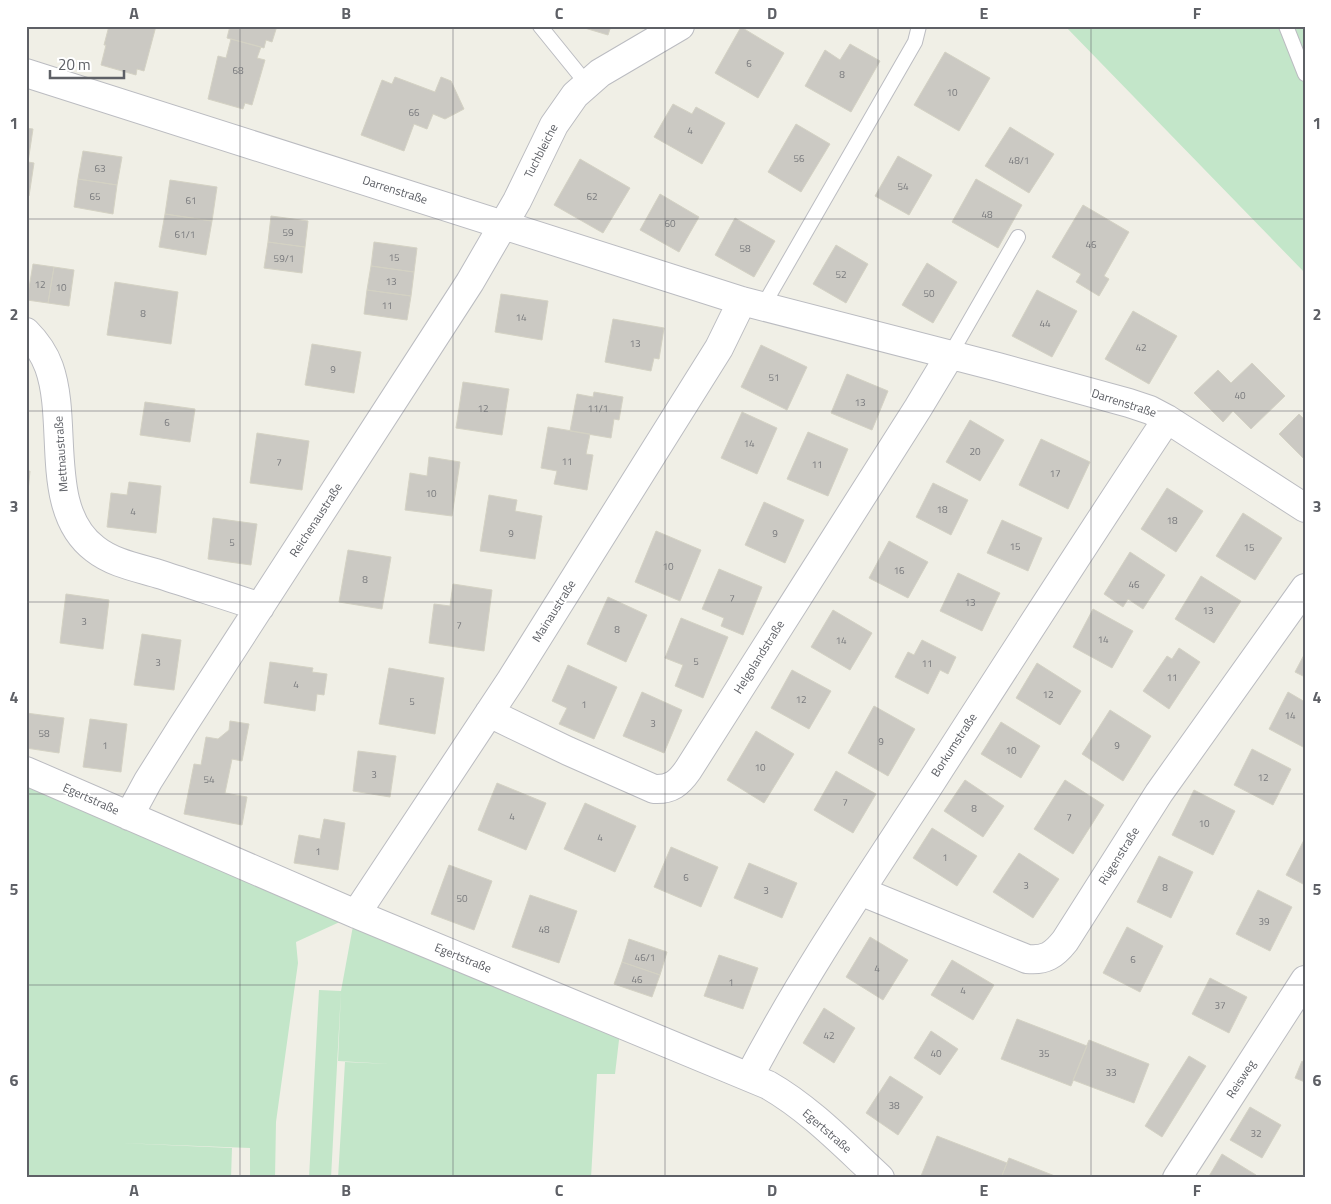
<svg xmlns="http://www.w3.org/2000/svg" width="1331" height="1204" font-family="'Titillium Web',sans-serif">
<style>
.green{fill:#c3e6c9}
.building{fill:#cbc9c3;stroke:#d4d2c4}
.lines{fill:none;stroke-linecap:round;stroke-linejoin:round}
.lane-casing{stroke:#bbbcc1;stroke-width:16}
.street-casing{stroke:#bbbcc1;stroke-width:30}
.lane{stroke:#fff;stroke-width:14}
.street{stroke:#fff;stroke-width:28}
.grid{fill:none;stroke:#5e6066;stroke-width:1;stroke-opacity:0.55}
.labels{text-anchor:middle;stroke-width:4;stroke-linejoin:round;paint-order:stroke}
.number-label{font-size:10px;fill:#797a7d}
.street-label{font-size:12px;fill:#5e6066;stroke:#fff}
.neatline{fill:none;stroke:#5e6066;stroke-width:2}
.grid-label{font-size:16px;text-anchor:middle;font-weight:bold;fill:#5e6066}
</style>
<rect width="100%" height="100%" fill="#f0efe6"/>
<path class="green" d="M1065,26h240v247z
M26,771l595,252 -6,51h-18l-6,104h-253l7,-116 45,2 -52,-3 3,-70 14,-76 -59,27 2,21 -22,159 -1,56h-25v-30l-130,-5 112,5 -1,30h-205z
M319,990l22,1 -10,187h-22z"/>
<path class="building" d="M109,26h47l-12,45 -7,-2 -1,6 -35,-10 5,-20h-2z
M230,26h47l-5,16 -6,-2 -2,8 -37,-10z
M578,26h33l-3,9z
M741,27l43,26 -26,45 -43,-25z
M231,39l30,8 -4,11 8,2 -13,45 -7,-2 -2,6 -35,-10 10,-43 8,2z
M850,44l30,17 -29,51 -46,-26 20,-36 15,10z
M945,52l45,26 -31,53 -45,-26z
M395,77l40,15 6,-15 10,4 13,28 -19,10 -12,-5 -6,15 -13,-5 -10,27 -43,-16 21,-55 10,4z
M673,104l19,10 4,-7 29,16 -23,41 -48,-27z
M796,124l34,20 -29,48 -33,-20z
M1010,127l44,27 -25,39 -44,-27z
M26,128l7,1 -5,33 6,1 -5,33h-3z
M83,151l39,6 -5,28 -39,-6z
M898,156l34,19 -23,40 -34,-19z
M580,159l50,29 -27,45 -49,-28z
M78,179l39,6 -4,29 -39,-7z
M976,179l46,26 -24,43 -46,-26z
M170,180l47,7 -5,34 -47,-7z
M660,194l39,23 -20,35 -39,-22z
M1083,205l46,27 -25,44 5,3 -10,17 -23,-14 5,-8 -29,-17z
M165,214l47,7 -6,34 -47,-8z
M271,216l37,5 -3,26 -37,-5z
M735,218l40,23 -21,36 -39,-22z
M268,242l37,5 -3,26 -38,-5z
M374,242l43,6 -3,24 -43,-6z
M836,245l32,19 -22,39 -33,-19z
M927,263l30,19 -24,41 -31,-18z
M33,264l21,3 -6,36 -21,-3z
M371,266l43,6 -3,24 -44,-6z
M54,267l20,3 -5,36 -21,-3z
M115,282l63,10 -7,52 -64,-9z
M367,290l44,6 -4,24 -43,-6z
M1037,290l40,21 -25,46 -40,-21z
M501,294l47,7 -6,39 -47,-8z
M1133,311l44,25 -28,48 -44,-25z
M613,319l51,9 -5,31 -5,-1 -3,13 -46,-9z
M312,344l49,8 -7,41 -49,-8z
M761,345l46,22 -20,43 -46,-23z
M1252,363l33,33 -34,33 -18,-18 -10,11 -29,-29 24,-23 13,13z
M847,374l41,17 -16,39 -41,-17z
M463,382l46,7 -7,46 -46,-7z
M594,392l29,5 -4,23 -5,-1 -3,19 -41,-7 7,-37 16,3z
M145,402l50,7 -5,33 -50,-7z
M742,412l35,16 -20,46 -36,-16z
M1299,414l6,6v40l-26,-26z
M970,420l34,20 -24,41 -34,-19z
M548,427l42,7 -4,20 7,1 -6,35 -33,-6 3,-13 -16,-3z
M808,432l40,17 -20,47 -41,-17z
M257,433l52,8 -7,49 -52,-7z
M1041,439l49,23 -22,47 -49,-24z
M429,457l31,5 -8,54 -47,-6 5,-37 17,3z
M26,471h4l-4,41z
M129,482l32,4 -5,47 -49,-6 4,-34 16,2z
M933,483l35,17 -17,35 -35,-18z
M1167,488l36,23 -27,41 -35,-23z
M489,495l28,5 -2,11 27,5 -7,43 -55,-8z
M764,502l40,18 -19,43 -40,-18z
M1243,513l39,25 -27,42 -39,-24z
M213,518l44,6 -6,41 -43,-6z
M1002,520l40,18 -14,33 -41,-18z
M656,531l45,19 -21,51 -45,-19z
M889,541l39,21 -20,36 -39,-20z
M348,550l43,7 -9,52 -43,-7z
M1130,552l35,23 -22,34 -15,-10 -5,8 -19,-13z
M719,569l43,18 -19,48 -22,-9 3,-8 -22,-9z
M958,573l42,20 -18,38 -42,-20z
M1201,576l40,25 -27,42 -39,-24z
M453,584l39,6 -8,61 -55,-8 5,-39 16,2z
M66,594l43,6 -6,49 -43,-6z
M608,597l39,18 -21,47 -39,-18z
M1093,609l40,22 -21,37 -39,-21z
M833,610l39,23 -22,37 -39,-23z
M681,618l47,19 -25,61 -28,-12 8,-21 -18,-7z
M142,634l39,6 -7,50 -40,-5z
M922,640l34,17 -8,17 -8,-4 -12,24 -33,-17 13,-25 6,3z
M1179,648l21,14 -31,47 -26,-18 24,-35 5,3z
M1305,653v24l-10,-5z
M270,662l43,6 -1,4 15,2 -3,21 -7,-1 -2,17 -51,-8z
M1037,663l44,28 -21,34 -44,-27z
M568,665l49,22 -23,52 -35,-15 8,-16 -15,-7z
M389,668l55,10 -9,56 -56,-10z
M792,670l39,21 -22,38 -38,-21z
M642,692l40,18 -18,43 -41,-17z
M1288,692l17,10v46l-36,-19z
M874,706l41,23 -27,47 -40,-23z
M1110,710l41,26 -28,45 -41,-27z
M26,713l38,5 -5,35 -33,-5z
M90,719l37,5 -6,48 -38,-5z
M230,721l19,3 -7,37 -10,-2 -7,34 22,4 -5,28 -58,-11 10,-50 7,1 5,-28 12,2 11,-9z
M1001,722l39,24 -19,32 -40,-24z
M756,731l38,23 -30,49 -37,-23z
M1252,749l39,20 -18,36 -39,-20z
M358,751l38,5 -6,41 -37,-6z
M836,771l40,23 -23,39 -39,-23z
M965,780l39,26 -21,31 -39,-26z
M1065,780l39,25 -31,49 -39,-25z
M497,783l49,20 -20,47 -48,-20z
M1194,790l41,21 -22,44 -41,-20z
M585,803l51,23 -21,46 -51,-23z
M324,819l21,4 -7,47 -44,-7 5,-28 21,4z
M932,828l45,28 -20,30 -44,-28z
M1305,838v47l-19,-10z
M671,847l47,20 -17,40 -47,-20z
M1019,853l40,26 -26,39 -40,-26z
M1159,856l34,16 -22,46 -34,-16z
M749,863l48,20 -15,35 -48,-20z
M449,865l43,16 -18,49 -43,-16z
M1258,890l34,17 -22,44 -34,-17z
M530,895l47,16 -18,52 -47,-16z
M1127,927l36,19 -23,46 -37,-19z
M870,937l38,23 -25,40 -37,-23z
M629,939l38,13 -7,23 -38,-13z
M719,955l39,13 -15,41 -39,-13z
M952,960l42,25 -21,35 -42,-25z
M622,962l38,13 -8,22 -38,-13z
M1210,978l37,19 -18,36 -37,-19z
M824,1008l31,20 -21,35 -31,-20z
M1017,1019l70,27 -16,40 -70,-27z
M931,1031l27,18 -18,26 -26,-17z
M1089,1040l60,24 -15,39 -61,-23z
M1189,1056l17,10 -44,71 -17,-11z
M1302,1061l3,2v19l-10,-4z
M890,1076l33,21 -25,38 -32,-22z
M1250,1107l31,18 -19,33 -32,-18z
M937,1136l70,27 -6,15h-75l-5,-2z
M1222,1154l34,21 -2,3h-46z
M1009,1158l51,20h-59z"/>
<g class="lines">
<g class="lane-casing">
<path id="lane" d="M540,26l47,58
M1286,26l19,48
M763,306l152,-264 4,-16
M950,355l68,-118"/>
</g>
<g class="street-casing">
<path id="street" d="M26,73l716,228 256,66 131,36 21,7 17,9 138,89
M26,332c10,10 18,21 23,35 20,56 -6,143 46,182 19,15 45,19 67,26 33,11 66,21 98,32
M489,713l79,38 86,38c17,1 25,-6 34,-19l230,-362 32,-53
M26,771l330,143 412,171c42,24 76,60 112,93
M129,816l19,-35 34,-54 288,-445 47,-81 37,-76 21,-30 25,-22 80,-47
M860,891l167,68c18,2 27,-4 38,-18l94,-148 146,-205
M356,914l155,-234 208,-332 23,-47
M749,1077c53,-101 117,-195 179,-290 79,-123 158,-246 239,-368
M1177,1178l128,-198"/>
</g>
<use href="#lane" class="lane"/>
<use href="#street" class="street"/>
</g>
<path class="grid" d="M240,26v1152M453,26v1152M665,26v1152M878,26v1152M1091,26v1152M26,219h1279M26,411h1279M26,602h1279M26,794h1279M26,985h1279"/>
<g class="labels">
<g class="number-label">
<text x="749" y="67">6</text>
<text x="238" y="74">68</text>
<text x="842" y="78">8</text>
<text x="952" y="96">10</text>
<text x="414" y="116">66</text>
<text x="690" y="134">4</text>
<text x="799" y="162">56</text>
<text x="1019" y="164">48/1</text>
<text x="100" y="172">63</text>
<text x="903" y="190">54</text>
<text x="95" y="200">65</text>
<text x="592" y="200">62</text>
<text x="191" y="204">61</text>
<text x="987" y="218">48</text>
<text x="670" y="227">60</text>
<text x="288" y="236">59</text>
<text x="185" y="238">61/1</text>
<text x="1091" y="248">46</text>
<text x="745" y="252">58</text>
<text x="394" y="261">15</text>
<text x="284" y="262">59/1</text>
<text x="841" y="278">52</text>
<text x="391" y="285">13</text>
<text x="40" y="288">12</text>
<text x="61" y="291">10</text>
<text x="929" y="297">50</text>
<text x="387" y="309">11</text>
<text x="143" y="317">8</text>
<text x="521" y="321">14</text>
<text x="1045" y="327">44</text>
<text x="635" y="347">13</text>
<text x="1141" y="351">42</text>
<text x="333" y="373">9</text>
<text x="774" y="381">51</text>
<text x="1240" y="399">40</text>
<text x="860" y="406">13</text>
<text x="483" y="412">12</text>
<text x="598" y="412">11/1</text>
<text x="167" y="426">6</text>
<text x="749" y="447">14</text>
<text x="975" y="455">20</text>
<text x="567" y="465">11</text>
<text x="279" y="466">7</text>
<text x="817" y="468">11</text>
<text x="1055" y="477">17</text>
<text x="431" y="497">10</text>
<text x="942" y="513">18</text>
<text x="133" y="515">4</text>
<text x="1172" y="524">18</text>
<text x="511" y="537">9</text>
<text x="775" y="537">9</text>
<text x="232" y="546">5</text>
<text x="1015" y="550">15</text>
<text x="1249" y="551">15</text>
<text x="668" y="570">10</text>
<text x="899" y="574">16</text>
<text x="365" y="583">8</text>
<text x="1134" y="588">46</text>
<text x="732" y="602">7</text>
<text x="970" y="606">13</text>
<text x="1208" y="614">13</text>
<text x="84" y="625">3</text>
<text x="459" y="629">7</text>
<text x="617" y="633">8</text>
<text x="1103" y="643">14</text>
<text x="841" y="644">14</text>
<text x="696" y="665">5</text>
<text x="158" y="666">3</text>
<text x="927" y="667">11</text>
<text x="1172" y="681">11</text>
<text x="296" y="688">4</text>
<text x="1048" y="698">12</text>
<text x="801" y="703">12</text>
<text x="412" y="705">5</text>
<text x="584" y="708">1</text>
<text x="1290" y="719">14</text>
<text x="653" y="727">3</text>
<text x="44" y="737">58</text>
<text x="881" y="745">9</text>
<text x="105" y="749">1</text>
<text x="1117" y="749">9</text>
<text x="1011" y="754">10</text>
<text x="760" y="771">10</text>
<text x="374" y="778">3</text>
<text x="1263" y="781">12</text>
<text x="209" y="783">54</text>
<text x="845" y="806">7</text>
<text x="974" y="812">8</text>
<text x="512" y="820">4</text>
<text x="1069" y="821">7</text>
<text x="1204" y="827">10</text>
<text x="600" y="841">4</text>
<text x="318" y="855">1</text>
<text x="945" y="861">1</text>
<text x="686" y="881">6</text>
<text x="1026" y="889">3</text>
<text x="1165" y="891">8</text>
<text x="766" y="894">3</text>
<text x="462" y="902">50</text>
<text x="1264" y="925">39</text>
<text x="544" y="933">48</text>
<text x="645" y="961">46/1</text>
<text x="1133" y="963">6</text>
<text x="877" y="972">4</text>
<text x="637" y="983">46</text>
<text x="731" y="986">1</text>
<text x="963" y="994">4</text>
<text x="1220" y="1009">37</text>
<text x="829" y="1039">42</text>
<text x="936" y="1057">40</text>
<text x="1044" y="1057">35</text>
<text x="1111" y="1076">33</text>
<text x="894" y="1109">38</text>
<text x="1256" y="1137">32</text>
</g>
<g class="street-label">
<text transform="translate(541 151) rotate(-63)" y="4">Tuchbleiche</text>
<text transform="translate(395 190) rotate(18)" y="4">Darrenstraße</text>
<text transform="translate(1124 403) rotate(18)" y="4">Darrenstraße</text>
<text transform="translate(61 454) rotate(-94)" y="4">Mettnaustraße</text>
<text transform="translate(316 520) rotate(-57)" y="4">Reichenaustraße</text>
<text transform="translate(554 611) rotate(-58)" y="4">Mainaustraße</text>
<text transform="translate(759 657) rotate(-58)" y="4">Helgolandstraße</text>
<text transform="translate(954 745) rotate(-57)" y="4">Borkumstraße</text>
<text transform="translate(91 799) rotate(24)" y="4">Egertstraße</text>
<text transform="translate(1119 856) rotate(-58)" y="4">Rügenstraße</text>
<text transform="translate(463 958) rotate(22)" y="4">Egertstraße</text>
<text transform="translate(1241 1079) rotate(-57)" y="4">Reisweg</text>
<text transform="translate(827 1131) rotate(41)" y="4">Egertstraße</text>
</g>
</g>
<rect width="1331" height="1204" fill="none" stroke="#ffffff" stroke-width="55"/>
<path d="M50 70v8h74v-8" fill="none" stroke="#5e6066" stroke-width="2.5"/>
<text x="58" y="70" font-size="15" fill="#5e6066" stroke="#ffffff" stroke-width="4" paint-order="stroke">20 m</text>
<rect x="28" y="28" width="1276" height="1148" class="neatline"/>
<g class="grid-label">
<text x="134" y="19">A</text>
<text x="346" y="19">B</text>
<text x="559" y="19">C</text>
<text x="772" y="19">D</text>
<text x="984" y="19">E</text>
<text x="1197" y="19">F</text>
<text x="14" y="129">1</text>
<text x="1317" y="129">1</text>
<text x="14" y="320">2</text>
<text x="1317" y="320">2</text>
<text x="14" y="512">3</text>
<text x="1317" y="512">3</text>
<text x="14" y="703">4</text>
<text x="1317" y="703">4</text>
<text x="14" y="895">5</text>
<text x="1317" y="895">5</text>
<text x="14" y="1086">6</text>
<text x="1317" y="1086">6</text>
<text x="134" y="1196">A</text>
<text x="346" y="1196">B</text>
<text x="559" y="1196">C</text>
<text x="772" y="1196">D</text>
<text x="984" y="1196">E</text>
<text x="1197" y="1196">F</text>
</g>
</svg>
